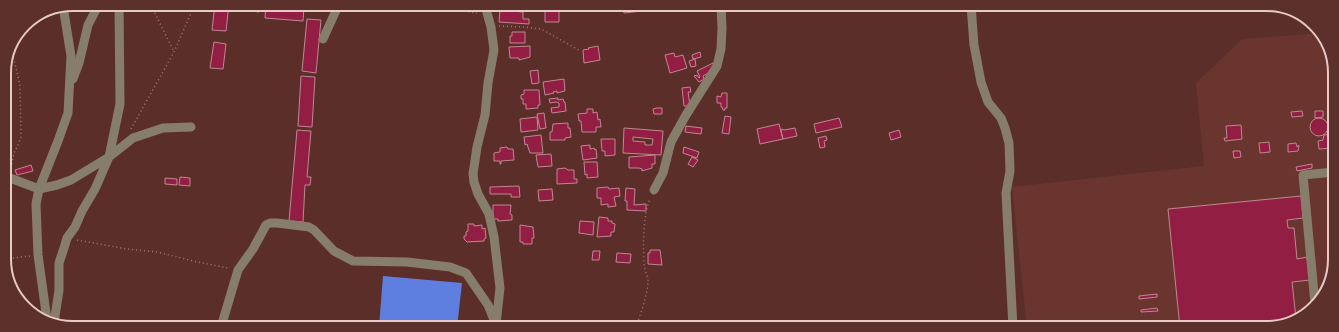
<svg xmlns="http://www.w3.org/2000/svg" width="1339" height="332" font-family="'Fira Sans Condensed',sans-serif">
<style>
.built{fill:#6a352e}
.water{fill:#5f7fe0}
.building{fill:#921f43;stroke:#bf8891;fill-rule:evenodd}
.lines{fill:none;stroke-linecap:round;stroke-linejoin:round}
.path{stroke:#9f7a75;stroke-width:1.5;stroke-dasharray:1 3;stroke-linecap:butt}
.minor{stroke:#867e6a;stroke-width:9}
.rim{fill:none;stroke:#e7cac5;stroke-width:2}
</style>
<rect width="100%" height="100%" fill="#5c2e29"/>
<path class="built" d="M1320,33l14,26v214l-23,38 -41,17h-243l-15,-141 192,-21 -8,-83 46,-44z"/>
<path class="water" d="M383,276l79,7 -5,44h-78z"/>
<path class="building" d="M215,4h14l-3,27 -14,-1z
M236,4h24l-1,8 -24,-3z
M266,4l38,3 -1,14 -38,-3z
M545,5h14v17h-14z
M623,5h44l1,3 -44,5z
M500,10l23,2v7h6v5l-30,-2z
M307,19l14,1 -5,53 -14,-2z
M512,32h13v11h-15v-7h2z
M214,42l12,2 -3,25 -13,-1z
M530,46v11l-11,3v-2h-9l-1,-11z
M598,46l2,14 -16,3 -1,-13 6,-1 -1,-1z
M700,52l1,5 -8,2 -1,-4z
M674,53l1,4 8,-2 4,13 -17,5 -5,-18z
M695,59l1,7 -5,1 -2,-6z
M713,63l2,6 -12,7 1,3 -5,3 -5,-6 3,-1 2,3 1,-1 -3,-6z
M538,70l1,13 -7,1 -2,-13z
M301,76l14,1 -3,50 -14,-1z
M564,79l1,12 -8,2v-2l-4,1 1,1 -9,2 -2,-13z
M690,87l1,5h-3l2,14h-6l-2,-18z
M524,90h15l1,15h-2v3l-12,1v-5h-3v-5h-2v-4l3,-1z
M722,93h5v15h-2v2h-2l-1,-3h-1v-4h-4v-7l4,1z
M558,98v2l5,-1 1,3h1l1,9 -14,2 -1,-5 8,-1v-4l-3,-1 -6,1 -1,-4z
M656,108h6v6h-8l-1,-5z
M587,109h6v4l4,-1 1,8 2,-1 1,8h-5v5h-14l-1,-11h-2l-1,-7 9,-1z
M1302,111l1,5 -11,1 -1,-5z
M1315,111h8v6l-8,1z
M544,113l2,15 -6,1 -3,-15z
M725,116l6,1 -2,17 -7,-1z
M537,117l1,13 -17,2 -1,-13z
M839,118l3,9 -26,6 -2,-9z
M1310 127a9 9 0 1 1 18 0a9 9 0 1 1-18 0Z
M568,123v5h2l1,9 -6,1v2h-15v-8h2l1,-8z
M779,124l4,15 -23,5 -3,-15z
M1241,125l1,14 -17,2 -1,-3h3l-1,-12z
M686,126l16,2 -1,6 -16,-2z
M624,128l39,3 -2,24 -38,-2zM633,137l20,2 -1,6h-7v-3l-12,-1z
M795,128l2,8 -14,3 -2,-8 1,-2 2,1z
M297,130l14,1 -4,46h4l-1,8h-5l-2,37 -14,-1z
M899,130l2,7 -10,3 -2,-7z
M1333,134l1,14 -15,1 -1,-8 5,-1 1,-5z
M541,135l2,18h-13l-3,-9 -2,1 -1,-8z
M826,136l1,4 -3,1 1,6 -5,1 -2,-10z
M601,139h14v16l-10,1v-5h-3z
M1269,142l1,10 -10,1 -1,-10z
M1296,143l1,4 2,-2 -1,6 -10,1v-8z
M590,145v4l4,-1 1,2 1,-1 1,9 -14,2 -2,-14z
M507,147l1,2h5l1,11 -13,1v3h-1v-3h-6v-8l6,-1v-4z
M684,147l15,5 -2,6 -14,-5z
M1233,151h7l1,6 -7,1z
M551,154l1,12 -14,1 -2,-12z
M655,155v9h-3v4l-10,3v-2l-3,-1h-10v-11z
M692,157l6,3 -5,7 -5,-3z
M584,162h13l1,15 -11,1v-4l-2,1z
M1312,164v4l-15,3 -1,-4z
M31,165l2,6 -16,4 -2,-5z
M565,168l3,2h6v9h3v4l-20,1v-15z
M180,177l10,1v8l-11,-1z
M165,178l12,1v6l-12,-1z
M1334,181v51l-5,-50z
M519,186l1,11h-9v-3h-21v-7z
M608,187l1,2 10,-1 1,8 -6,1 2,9 -8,1v-3l-7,1v-7h-4v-10z
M626,188l9,1 -1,16 12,-1v7l-19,-1v-9h-2z
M552,189l1,11 -14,1 -1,-11z
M1301,196l2,22 -16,2 1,8h6l3,31 10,-2 3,23 -18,2 4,36 -26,10h-90l-12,-119z
M493,205h18l-1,9 2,1v5l-14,1v-2h-5z
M599,217l9,1v3h4v2l3,1 -1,8h-3v4l-14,1z
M580,221l14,1 -1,13 -14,-2z
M468,224h6v2l8,-1v4l3,-1 1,10 -2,1v2l-17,1 -3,-3v-3h2v-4l2,-1z
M520,225l13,2 1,11h-2v6h-9v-2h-3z
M650,250h10l2,15 -14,-1v-11h2z
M593,251h7l-1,9h-7z
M617,253l14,1 -1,9 -14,-1z
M1157,294v3l-18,2v-3z
M1157,308l1,3 -17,1v-2z"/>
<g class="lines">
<path class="path" d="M142,4l12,7 20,41
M373,4l9,3 13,-3
M417,4l60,9
M499,26l25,1 17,2 38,21
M131,129l43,-77 21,-48
M11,168l3,-15 4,-8 3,-8 -1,-52 -7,-29 1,-9
M77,240l50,9 30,3 40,10 31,6
M5,259l25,-3
M636,327c5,-15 12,-32 12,-48 -1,-5 -4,-10 -4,-15 -1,-18 -1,-49 6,-65"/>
<path class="minor" d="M488,4l-1,9 4,14 3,23 -6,33 -3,32 -8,32 -4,27 1,8 4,12 11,20 5,23 6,51 -4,36
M971,5l3,40 7,37 7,20 13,16 4,10 4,15 1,28 -4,22 7,135
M323,39l16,-35
M73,79l6,-16 9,-38 11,-21
M5,174l5,4 29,11 18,-4 14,-5 38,-23 24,-19 30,-10 28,-1
M654,190l9,-17 8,-31 15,-27 31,-49 4,-17 1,-21 -1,-23
M1315,304l-12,-129 31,-3
M47,320l-9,-65 -2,-51 3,-15 19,-48 10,-28 3,-57 -8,-50
M54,323l5,-33v-27l5,-15 3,-10 8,-11 7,-16 13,-22 14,-32 11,-53 -1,-100
M221,327l17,-57 15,-21 13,-24 4,-2h7l32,4 5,3 20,21 19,10 54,1 43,5 16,6 22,32 9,22"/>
</g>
<path d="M0 0H1339V332H0ZM73 11H1266A62 62 0 0 1 1328 73V259A62 62 0 0 1 1266 321H73A62 62 0 0 1 11 259V73A62 62 0 0 1 73 11Z" fill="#5c312c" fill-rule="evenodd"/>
<path class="rim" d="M73 11H1266A62 62 0 0 1 1328 73V259A62 62 0 0 1 1266 321H73A62 62 0 0 1 11 259V73A62 62 0 0 1 73 11Z"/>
</svg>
